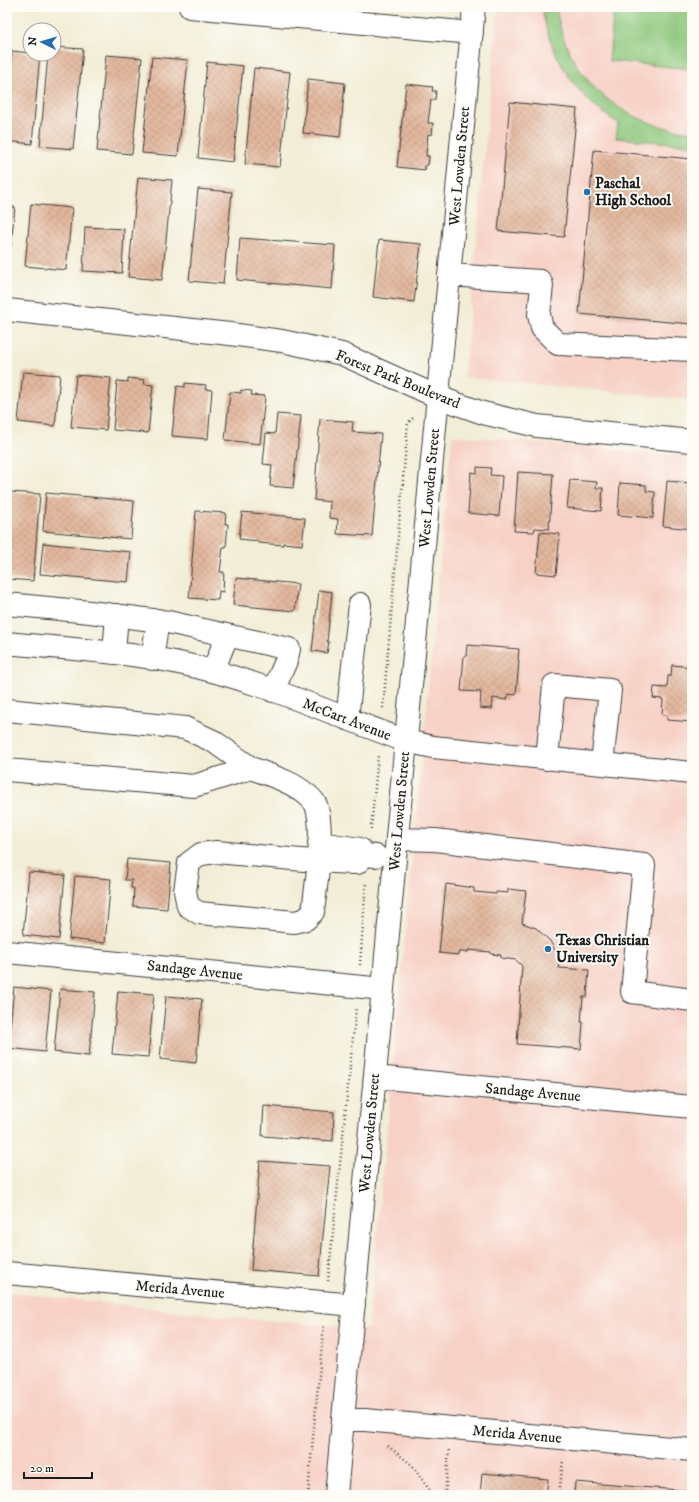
<svg xmlns="http://www.w3.org/2000/svg" width="699" height="1502" font-family="'IM FELL DW Pica',serif">
<style>
.built{fill:#f7d1c6}
.pitch{fill:#8ec87d;stroke:#55724c}
.building{fill:url(#building-cross-hatch)}
.lines{fill:none;stroke-linecap:round;stroke-linejoin:round}
.minor-casing{stroke:#3c3b38;stroke-width:24}
.path{stroke:#3c3b38;stroke-width:2.5;stroke-dasharray:1 3;stroke-linecap:butt}
.minor{stroke:#fff;stroke-width:22}
.poi-dot{fill:#1f6fb2;stroke:#fdfcf7;stroke-width:1.5}
.labels{text-anchor:middle;stroke-width:4;stroke-linejoin:round;paint-order:stroke}
.street-label{font-size:15px;fill:#1c1c1c;stroke:#fdfcf7}
.poi-label{font-size:15px;font-weight:bold;fill:#1c1c1c;stroke:#fdfcf7;text-anchor:start}
</style>
<defs>
<pattern id="building-cross-hatch" width="8" height="8" patternUnits="userSpaceOnUse"><rect width="8" height="8" fill="#e3b89e"/><path d="M0 0l8 8M0 8l8-8" fill="none" stroke="#c29e88"/></pattern>
</defs>
<rect width="100%" height="100%" fill="#fdfcf7"/>
<filter id="ink" filterUnits="userSpaceOnUse"><feTurbulence type="fractalNoise" baseFrequency=".025" numOctaves="2"/><feDisplacementMap in="SourceGraphic" scale="8" xChannelSelector="R" yChannelSelector="G"/><feConvolveMatrix kernelMatrix="1 2 1 2 8 2 1 2 1" color-interpolation-filters="sRGB"/></filter>
<filter id="wash" filterUnits="userSpaceOnUse"><feTurbulence type="fractalNoise" baseFrequency=".012" numOctaves="4" result="noise"/><feDisplacementMap in="SourceGraphic" scale="16" xChannelSelector="R" yChannelSelector="G"/><feGaussianBlur stdDeviation="0.9" result="paint"/><feColorMatrix in="noise" values="0 0 0 0 0 0 0 0 0 0 0 0 0 0 0 0 0 1.4 0 .05"/><feComposite in="paint" operator="in"/></filter>
<g filter="url(#wash)">
<rect width="100%" height="100%" fill="#f2edd6"/>
<path class="built" d="M498,7h194v393l-228,-23z
M452,435l240,22v1038h-685v-203l231,26 130,11z"/>
<path class="pitch" d="M542,7h14c10,72 65,118 136,125v13l-76,-7 2,-14h2c-43,-25 -71,-68 -78,-117z
M614,7h78v62l-83,-8z"/>
<g id="blocks">
<path class="building" d="M54,47l29,2 -10,100 -33,-3 8,-92h6z
M12,51l28,3 -8,90 -25,-3v-41z
M106,55l36,3 -10,96 -35,-3z
M152,57l36,3 -10,96 -36,-3z
M207,62l36,4 -10,96 -35,-4z
M254,68l36,4 -10,95 -35,-3z
M308,79l37,4 -5,54 -37,-4z
M406,84l27,3 -1,4h4l-1,9h-4l-3,23h5l-1,12 -4,-1 -2,22h3l-1,9h-3v5l-28,-3z
M510,102l67,7 -13,128 -66,-6z
M594,150l98,9v165l-113,-10z
M138,177l34,3 -10,100 -34,-3z
M198,189l34,3 -9,92 -34,-3z
M7,195h3l-1,12h6l-5,47h-3z
M31,204l41,4 -6,62 -41,-4z
M85,227l39,2 -2,44 -39,-2z
M240,238l95,7 -3,44 -95,-9z
M379,240l42,4 -7,58 -41,-5z
M23,372l37,3 -5,51 -37,-4z
M76,375l35,3 -5,52 -35,-3z
M128,378l17,2 -1,4 9,1 -5,48 -35,-3 4,-49 11,1z
M185,383l21,2 -1,4 7,1 -4,49 -36,-3 5,-50 8,1z
M241,390l11,1 -1,4 14,1 -5,48 -35,-4 5,-48 11,1z
M277,414l24,2 -8,72 -23,-2 2,-21 -9,-1 3,-31 9,1z
M320,419l33,3 -1,10 29,2 -9,102 -35,-2 1,-15 -9,-1 1,-16 -16,-2z
M477,467l14,1 -1,7 12,1 -3,40 -31,-3 3,-41 6,1z
M518,472l35,2 -4,55 -14,-1 -1,4 -20,-1z
M570,480l27,2 -1,6h7l-2,23 -34,-3z
M667,481l25,2v46l-29,-3z
M620,483l26,2v6l9,1 -2,26 -35,-3z
M10,492l30,2 -7,87 -26,-2v-78h3z
M46,493l88,8 -3,38 -88,-8z
M196,511l30,2 -1,11h3l-2,23h-3l-3,25h4l-1,20 -4,-1 -1,9 -29,-2z
M242,512l63,6 -3,27 -19,-2v2l-25,-2v-2l-19,-2z
M540,532l20,2 -4,41 -20,-2z
M43,543l88,9 -3,30 -88,-8z
M236,578l62,6 -3,27 -62,-6z
M319,590l13,2 -5,50h2l-2,11 -15,-2z
M467,645l52,4 -1,11h1l-3,35 -8,-1 -1,6 -14,-2 -1,11 -12,-1 1,-16 -20,-1 3,-35h2z
M672,665l20,2v55l-25,-2v-5h-5l1,-16 -10,-1 1,-11 13,1 1,-12h3z
M127,859l44,4 -4,46 -34,-3 1,-18h-3l1,-8h-7z
M29,872l36,3 -6,64 -36,-4z
M75,876l36,3 -6,64 -36,-4z
M446,884l28,4v4l22,2v-2l12,1v-4l18,2 -4,32 14,5 14,13 6,11 3,16 30,2 -2,27h-4l-2,25h2l-2,27 -64,-5 5,-78 -6,-6 -15,-2v-3l-10,-1v-2l-23,-2v2h-9l-1,3 -19,-2z
M14,987l37,4 -6,61 -37,-4z
M60,989l35,3 -6,64 -35,-4z
M118,991l36,3 -6,63 -36,-3z
M166,996l36,3 -6,64 -36,-4z
M264,1106l70,6 -1,29 -71,-5z
M260,1161l70,5 -11,110 -68,-6z
M482,1473l66,6 -2,16h-66z
M575,1482l117,9v4h-118z"/>
</g>
</g>
<g filter="url(#ink)">
<use href="#blocks" fill-opacity="0" stroke="#3c3b38" stroke-width="1"/>
<g class="lines">
<g class="minor-casing">
<path id="minor" d="M190,7l282,26
M449,275l91,6 2,4 -3,30 3,13 16,16 134,6
M7,310l223,24 52,7 60,13 96,43 45,16 54,13 155,15
M7,604l83,8 78,10 121,27 -3,12 -13,30
M7,643c57,6 116,8 172,20 78,16 152,51 227,78l27,6 259,26
M114,653l3,-38
M152,659l6,-39
M213,671l14,-35
M7,710l178,18 28,13 38,27 -57,18 -187,-16
M347,719l13,-115
M547,759l7,-74 56,5 -8,74
M251,768c18,7 40,13 55,26 3,2 9,8 10,11 9,24 0,81 -3,107l-7,7 -11,3 -96,-9 -11,-7 -3,-15 4,-28 12,-9 16,-2c46,4 93,10 140,11l8,-8
M397,839l38,1 209,25 -12,127 60,8
M319,843l41,6 5,6 11,1
M7,952l376,37
M375,1077l317,30
M7,1273l347,32
M343,1418l349,32
M336,1495l138,-1488"/>
</g>
<path class="path" d="M383,708l25,-285 5,-5
M371,829l7,-74
M360,965l6,-83
M328,1281l28,-273
M388,1446l24,19 21,30
M308,1495l3,-37 13,-134
M445,1495l4,-45
M559,1495l4,-34"/>
<use href="#minor" class="minor"/>
</g>
</g>
<g class="poi-dot">
<circle cx="587" cy="192" r="4"/>
<circle cx="548" cy="949" r="4"/>
</g>
<g class="labels">
<g class="street-label">
<text transform="translate(459 166) rotate(-85)" y="5">West Lowden Street</text>
<text transform="translate(398 379) rotate(22)" y="5">Forest Park Boulevard</text>
<text transform="translate(429 488) rotate(-85)" y="5">West Lowden Street</text>
<text transform="translate(347 719) rotate(21)" y="5">McCart Avenue</text>
<text transform="translate(399 811) rotate(-85)" y="5">West Lowden Street</text>
<text transform="translate(195 970) rotate(6)" y="5">Sandage Avenue</text>
<text transform="translate(533 1092) rotate(5)" y="5">Sandage Avenue</text>
<text transform="translate(369 1133) rotate(-85)" y="5">West Lowden Street</text>
<text transform="translate(180 1289) rotate(5)" y="5">Merida Avenue</text>
<text transform="translate(517 1434) rotate(5)" y="5">Merida Avenue</text>
</g>
<g class="poi-label">
<text x="595" y="188">Paschal<tspan x="595" dy="17">High School</tspan></text>
<text x="556" y="945">Texas Christian<tspan x="556" dy="17">University</tspan></text>
</g>
</g>
<rect width="699" height="1502" fill="none" stroke="#fdfcf7" stroke-width="24"/>
<g transform="translate(42 42) rotate(275)"><circle r="19" fill="#fdfcf7" stroke="#a3a29f"/>
<path d="M0-3L7 15L0 10L-7 15Z" fill="#1f6fb2"/>
<text y="-6" font-size="11" font-weight="bold" text-anchor="middle" fill="#1c1c1c">N</text>
</g>
<path d="M24 1472v6h68v-6" fill="none" stroke="#1c1c1c" stroke-width="2"/>
<text x="30" y="1472" font-size="12" fill="#1c1c1c" stroke="#fdfcf7" stroke-width="3" paint-order="stroke">20 m</text>
</svg>
